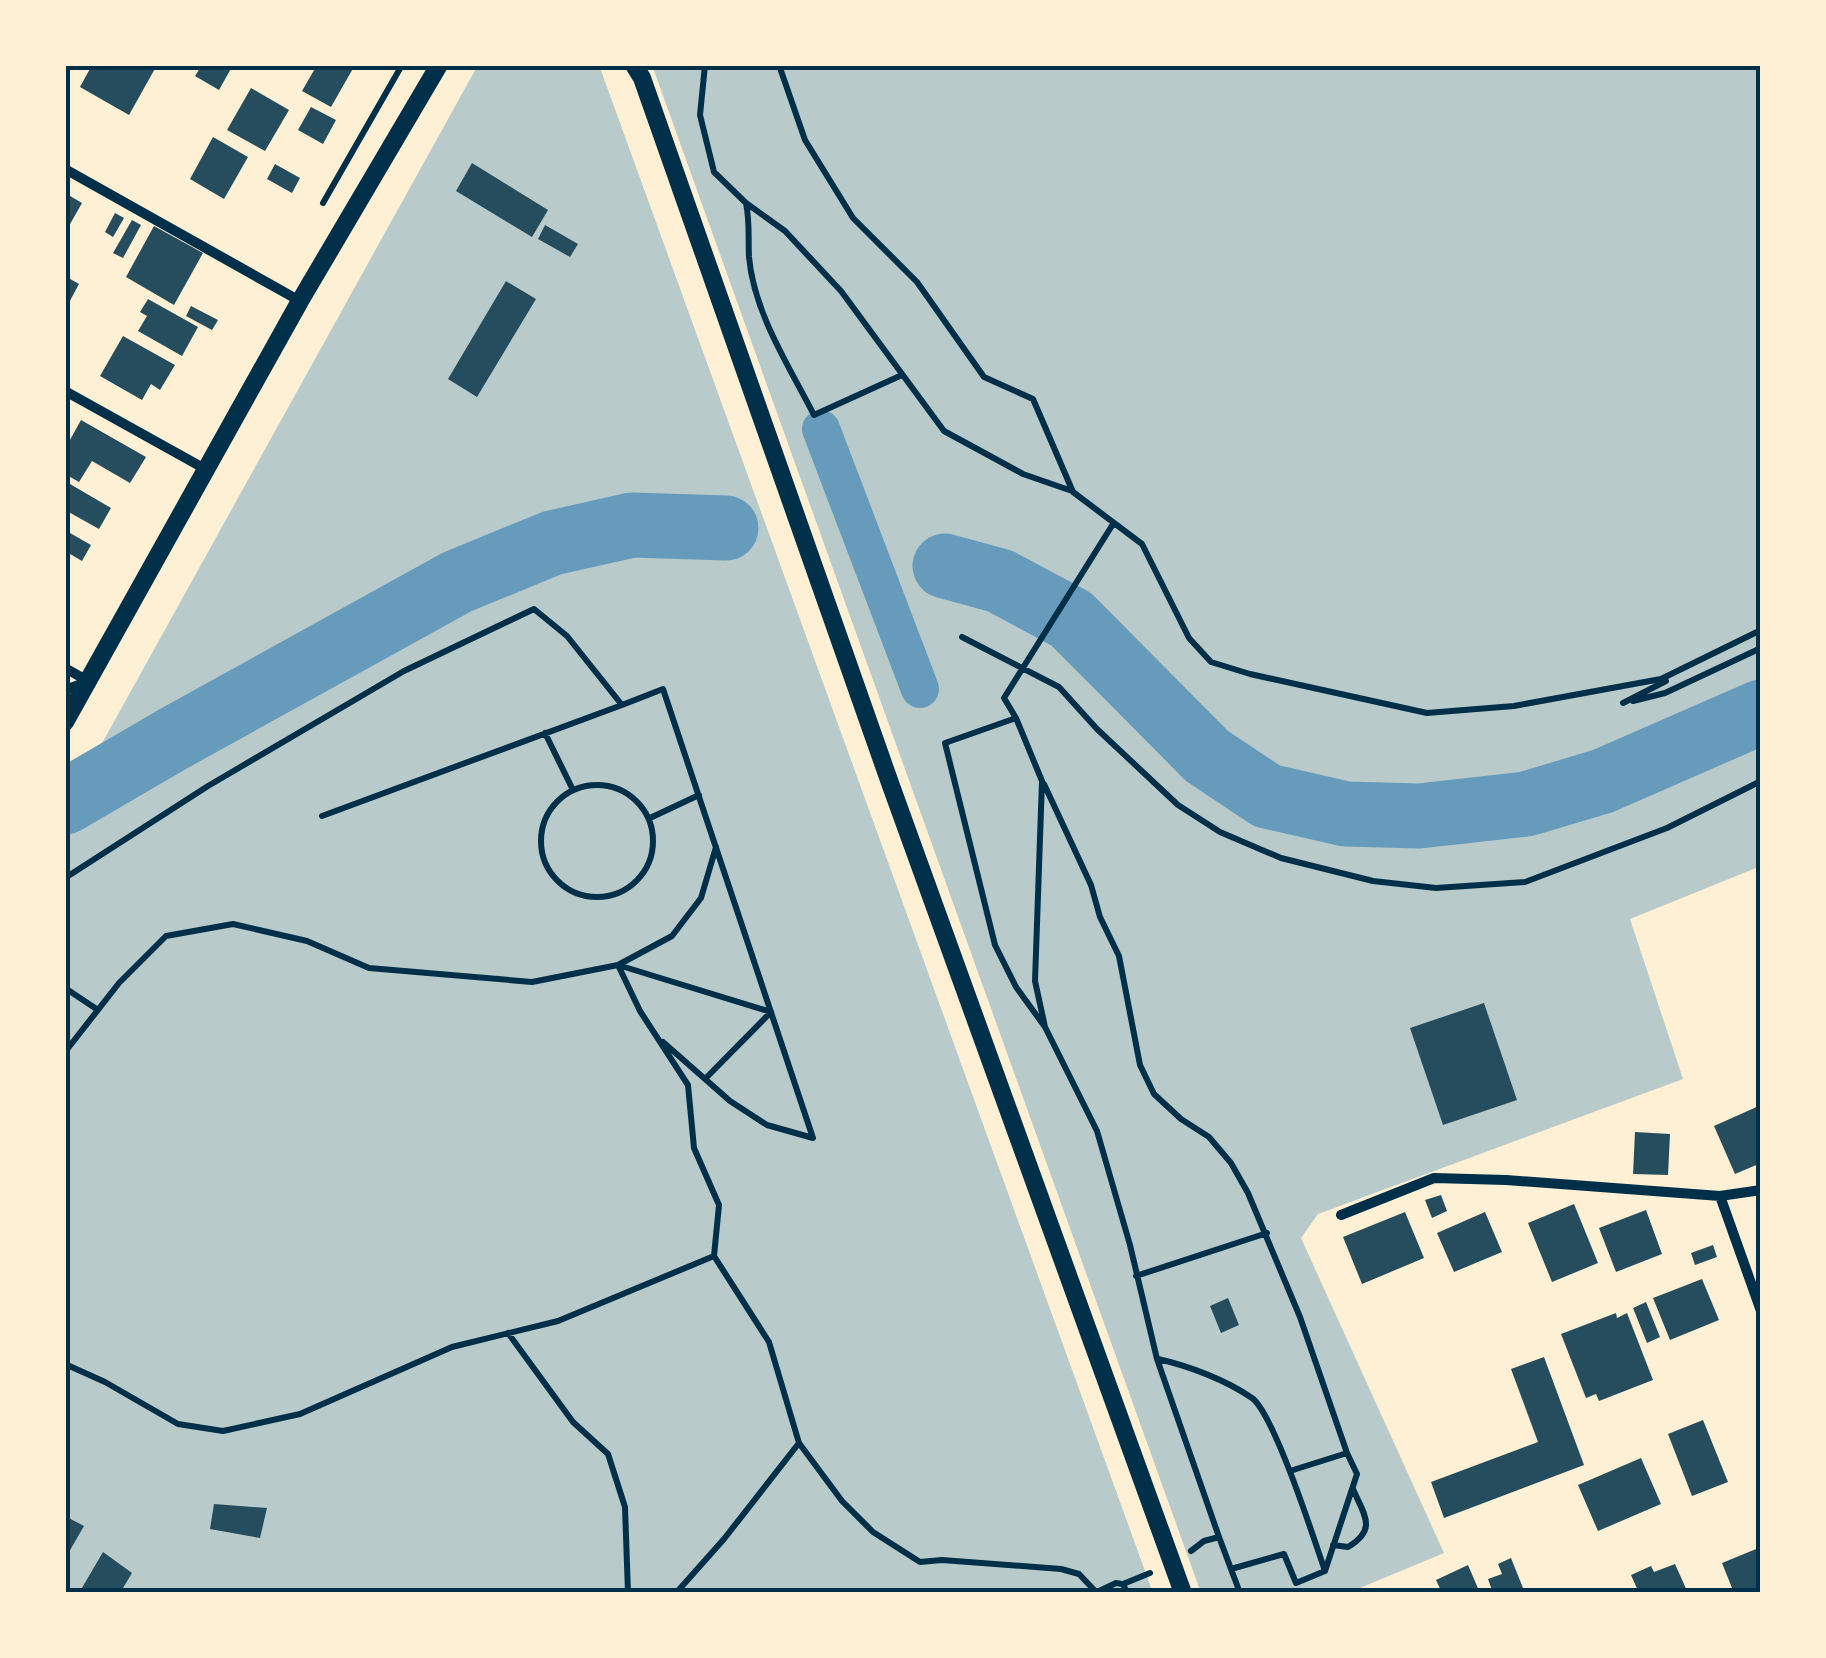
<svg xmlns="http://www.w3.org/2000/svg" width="1826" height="1658" font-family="Roboto,sans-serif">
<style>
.green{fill:#b9caca}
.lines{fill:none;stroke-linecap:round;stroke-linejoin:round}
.canal{stroke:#669bbc;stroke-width:38}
.river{stroke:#669bbc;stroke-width:65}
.building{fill:#264d5e}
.path{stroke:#003049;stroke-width:6}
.minor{stroke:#003049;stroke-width:10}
.tertiary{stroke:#003049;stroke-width:18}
.neatline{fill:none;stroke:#003049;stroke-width:4}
</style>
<rect width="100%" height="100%" fill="#fdf0d5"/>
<path class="green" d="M478,65h121l554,1528h-1088v-783z
M652,65h1109v801l-131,53 53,160 -365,135 -17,24 143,315 -96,40h-147z"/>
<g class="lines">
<path class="canal" d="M821,429l99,260"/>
<path class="river" d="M945,566l55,15 71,38 136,137 60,40 79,18 73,2 107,-12 77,-23 158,-69
M65,802l108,-63 284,-157 95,-39 80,-18 94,3"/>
</g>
<path class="building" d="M92,65h65l-28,50 -49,-28z
M202,65h31l-14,25 -24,-14z
M317,65h38l-24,42 -29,-16z
M251,88l38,22 -24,41 -38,-21z
M311,107l25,13 -13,24 -25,-14z
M213,137l35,20 -24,42 -34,-20z
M472,163l76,47 -16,27 -76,-46z
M275,164l25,14 -8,15 -25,-14z
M65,193l17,10 -17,30z
M115,213l9,5 -11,19 -8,-5z
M132,220l9,5 -18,33 -10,-5z
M545,225l33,19 -8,13 -32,-18z
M154,226l49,27 -29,52 -48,-28z
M65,276l14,8 -14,26z
M506,281l30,18 -59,98 -29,-18z
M148,299l50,28 -16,29 -44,-25 9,-15 -7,-4z
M191,306l27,14 -6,10 -26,-14z
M123,336l52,29 -15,25 -9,-6 -9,16 -42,-24z
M81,420l65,37 -16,26 -38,-22 -13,21 -14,-8v-25z
M70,484l41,24 -12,21 -34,-19v-16z
M70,533l21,12 -9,16 -17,-10v-9z
M1484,1003l33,97 -74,25 -33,-97z
M1761,1105v58l-26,11 -21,-48z
M1635,1132l35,2 -2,41 -35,-1z
M1441,1195l6,16 -15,7 -7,-18z
M1574,1204l24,59 -46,19 -24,-59z
M1646,1210l16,44 -46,18 -17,-44z
M1405,1212l19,46 -62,26 -19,-47z
M1485,1212l17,40 -48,20 -17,-39z
M1713,1245l4,12 -22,8 -4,-12z
M1702,1279l17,41 -49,20 -17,-42z
M1228,1298l11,27 -18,8 -11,-27z
M1646,1302l14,35 -13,6 -14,-35z
M1616,1313l1,5 10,-5 26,67 -54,21 -3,-7 -10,4 -25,-64z
M1544,1357l40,108 -140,53 -13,-36 107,-40 -27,-73z
M1703,1420l25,62 -36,14 -24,-62z
M1641,1458l20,46 -63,27 -20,-46z
M214,1504l53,4 -7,30 -50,-9z
M65,1516l19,10 -19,33z
M1761,1547v46h-27l-12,-30z
M103,1552l29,21 -12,20h-41z
M1511,1558l14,35h-32l-5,-14 14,-5 -4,-10z
M1675,1564l13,29h-49l-8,-18 20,-9 3,6z
M1468,1565l12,28h-38l-6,-13z"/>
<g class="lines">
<path class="path" d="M705,65l-5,50 14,57 32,31 39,28 56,60 103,140 79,43 49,17
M779,65l26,75 48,78 64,64 67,95 49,22 40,93 69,52 47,94 22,24 39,12 177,39 87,-7 147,-27 100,-49
M323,203l79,-138
M746,203c4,19 2,36 3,54 5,56 40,109 65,158l88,-40
M962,637l97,50 38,42 81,76 42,27 61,26 92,23 63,7 89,-6 142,-54 94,-47
M1633,701l32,-8 96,-45
M1623,703l43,-22
M622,705l41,-16 150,449 -46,-13 -37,-24 -67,-59
M1016,718l-12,-20 109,-174
M545,733l28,57
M1044,784l47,101 9,32 19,39 21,109 14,29 27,25 28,18 22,26 17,30 52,124 47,136
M541 841a56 56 0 1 1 112 0a56 56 0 1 1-112 0Z
M650,818l49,-23
M65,878l143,-92 196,-115 130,-62 33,27 55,69 -300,111
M65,988l33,22
M1045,1027l-10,-46 7,-200 -26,-63 -71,25 50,202 21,42 29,40 52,104 33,114 27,114 62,178 -15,4 -13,10
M65,1052l54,-69 47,-47 67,-12 74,17 62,27 163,14 86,-17 22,46 48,74 6,63 25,57 -5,51 -156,65 -106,26 -152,67 -77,17 -45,-7 -73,-42 -40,-18
M705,1079l66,-67 -153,-47 54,-29 29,-38 15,-51
M1136,1276l131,-43
M508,1333l65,89 35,32 17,53 3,86
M1158,1359c31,7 68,21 94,39 22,16 62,141 73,173l32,-97 -10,-21 -57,18
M799,1443l43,58 31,31 47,30 22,-2 119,9 18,5 18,19
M1219,1537l21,56
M1333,1545l15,2c30,-18 16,-32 5,-58
M1231,1569l53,-15 12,29 29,-12
M1097,1592l19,-9 6,1
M676,1593l48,-54 75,-96 -30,-101 -55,-86
M1127,1593l-4,-9 27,-11"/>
<path class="minor" d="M65,169l235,132
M65,391l142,79
M65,668l23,13
M65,690l22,-8
M1720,1196l41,115
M1341,1215l93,-37 72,2 214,16 41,-6"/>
<path class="tertiary" d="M634,65l8,13 248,705 293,810
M65,722l235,-421 139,-236"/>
</g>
<rect width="1826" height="1658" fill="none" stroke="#fdf0d5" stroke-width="135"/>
<rect x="68" y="68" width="1690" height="1522" class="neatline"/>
</svg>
